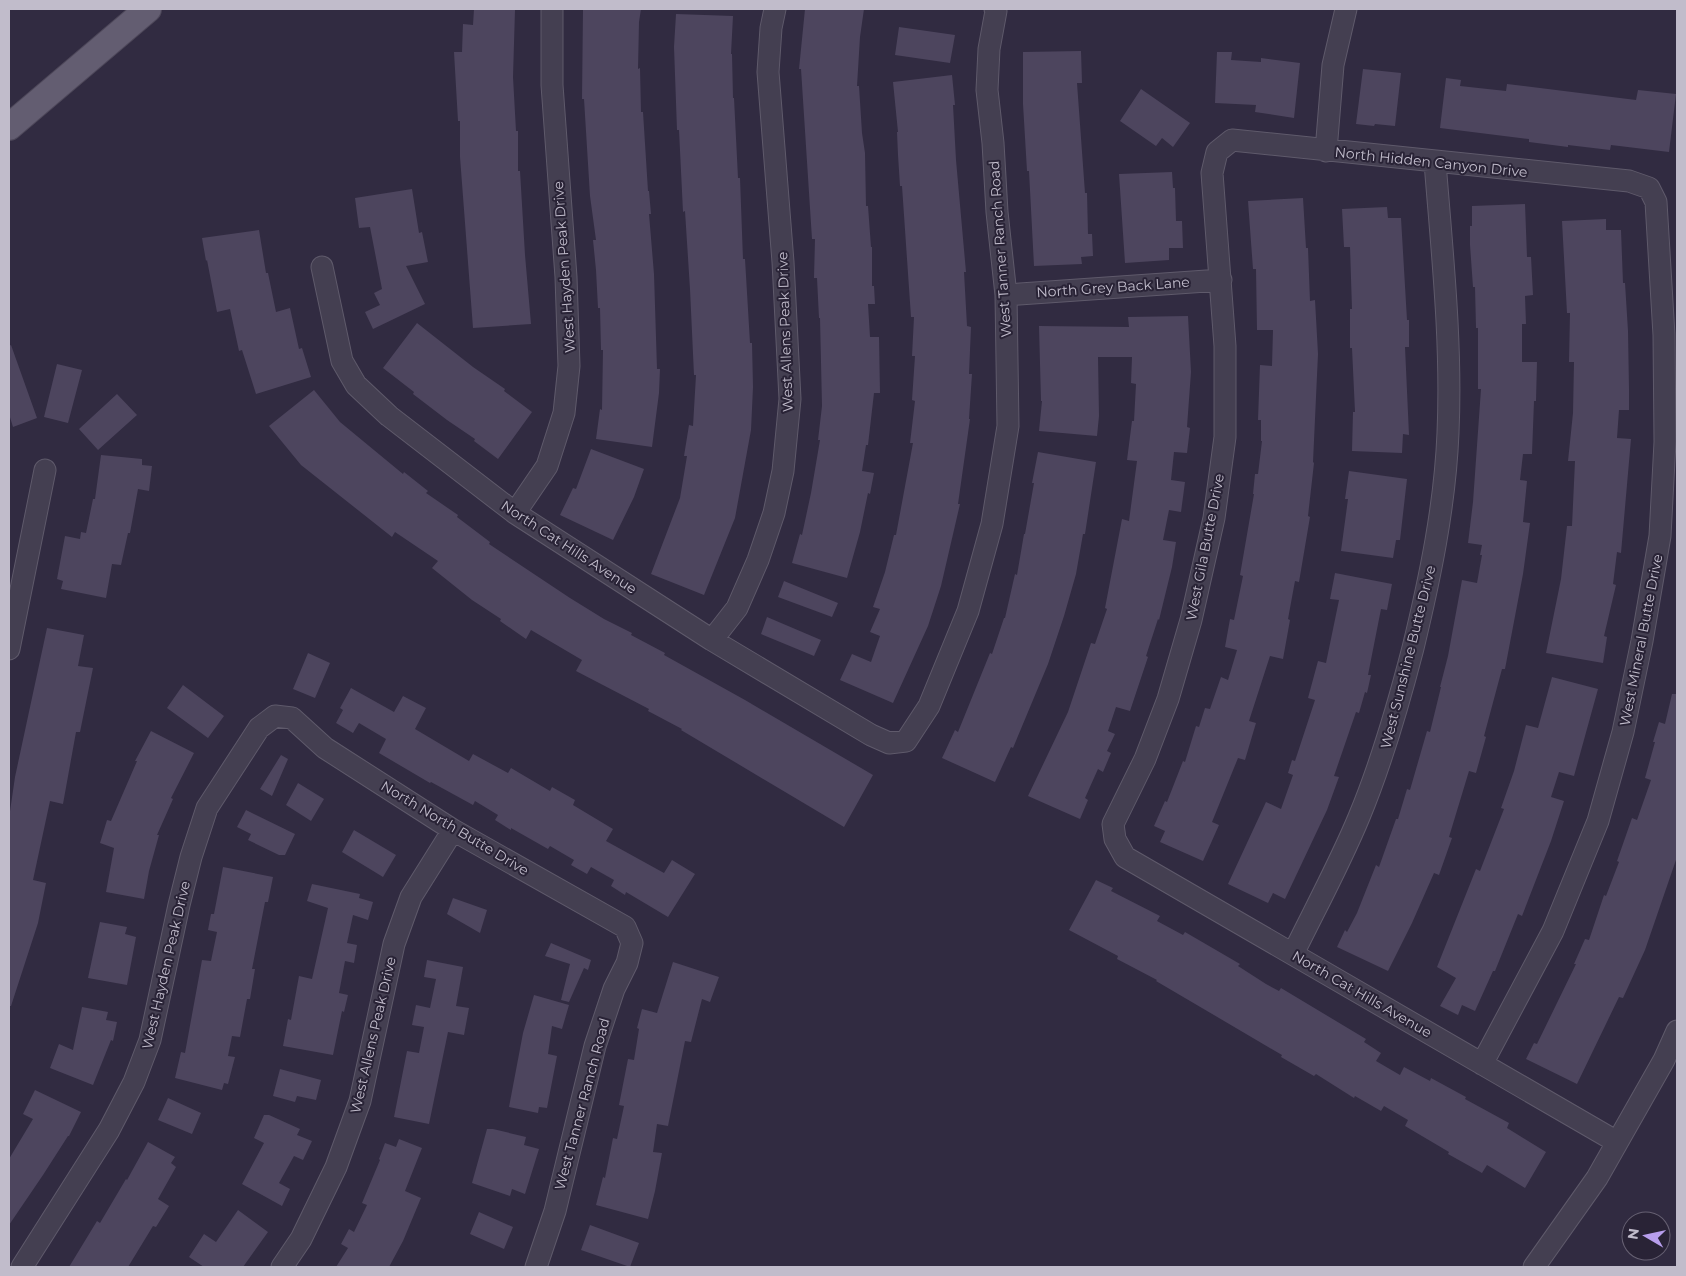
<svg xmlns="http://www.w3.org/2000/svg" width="1686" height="1276" font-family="Montserrat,sans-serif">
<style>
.building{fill:#4d455e}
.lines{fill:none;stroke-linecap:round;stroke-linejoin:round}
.minor-casing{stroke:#5f5a6b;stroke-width:23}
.major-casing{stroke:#4e485a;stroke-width:28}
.minor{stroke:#443f51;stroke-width:21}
.major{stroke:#635d71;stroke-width:26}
.labels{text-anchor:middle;stroke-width:4;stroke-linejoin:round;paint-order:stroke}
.street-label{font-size:14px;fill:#c1bccb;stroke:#292336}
</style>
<rect width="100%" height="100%" fill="#312b41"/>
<path class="building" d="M474,9l41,1 -2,67 3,54h2v40h2l5,84 6,69 -58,4 -13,-171v-36h-2l-4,-69h8l1,-28 10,1z
M583,9h58l-2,13 -1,47 2,-1 1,44h2l5,79h1l2,23h-2l5,60 3,95h3l-1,24 -7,54 -56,-8 4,-30 2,1 1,-60h-2l-1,-42h-2l-2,-38 -3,-30h3l-6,-44 -6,-97h-2z
M805,9h59l-4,28 -3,49h2l3,47 3,20 1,53h2l3,41h1v39h2l1,18h-7l2,33h9l1,56h-6l-6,52h-2l-4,26 12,2 -4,21 -2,-1 -8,39 -13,46 -55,-15 8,-29 2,1 9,-42 9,-53h-2l4,-34 -2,-88h-1l-2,-40h-3l1,-39h-3l-11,-170h-2z
M676,14l57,2 -2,38h1l1,44h1l4,80h2l3,81h2l5,84h2l1,44 -2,43 -16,88 -31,77 -53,-21 29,-76 7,-42h-3l5,-31 4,1 3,-51h-2l-4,-86 -5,-78 -2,1 -4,-82h-2l-3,-83z
M899,27l56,8 -5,28 -55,-8z
M1081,51l1,32h-5l8,110h2l1,41h4l1,22 -12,1 1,7 -48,2 -5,-95h-2l-4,-67v-52z
M1217,52h15l-1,8 30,2v-4l39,5 -6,55 -39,-6 1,-7 -41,-2z
M1363,69l38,4 -6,53 -20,-2 -1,2 -18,-2z
M952,75l3,30h-2l3,55 10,112h-2l3,54 4,1 -2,47h3l-3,45h1l-12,85h2l-19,82 -13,40 -35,77 -53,-23 12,-26 19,8 9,-26 -10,-4 10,-23 -7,-2 12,-35 9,-37h2l17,-92h-3l5,-42 -3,-1 3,-44h-3l2,-39h-3l-9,-131h-2l-2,-31 -1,-23h1l-5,-50z
M1446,78l15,2 -1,6 46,5 1,-7 129,16 2,-10 38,4 -7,58 -58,-7 -1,5 -42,-5v2l-39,-5v-3l-89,-11z
M1141,89l49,34 -17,24 -11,-9 -6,8 -36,-25z
M1172,172l1,16h2l1,33h6l1,27h-14v12l-44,3 -6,-89z
M412,189l7,44 3,-1 6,30 -22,4 19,38 -52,25 -8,-17 15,-7 -6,-12 8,-4 -12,-62 -11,1 -4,-30z
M1303,198l3,50h2l2,53 5,-1 3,54 -5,108 1,1 -6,53 2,1 -11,65 -4,-1 -7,38 2,1 -7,39 -13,-3 -21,65 7,2 -11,37 -7,-2 -26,64 7,3 -16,36 -43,-19 5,-11 -11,-5 11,-25 2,1 16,-41 2,1 11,-36 3,1 6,-19 5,1 11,-32 7,3 9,-30 -12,-3 5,-28 4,1 9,-44 -3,-1 14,-81h-1l2,-20h3l4,-33h-1v-21h-3l2,-55 12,1 1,-36h-16l-1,-61h-3l-5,-68z
M1525,204l2,53h4l2,38 -8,1 1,28h-4v38h15l-1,39h-2l-2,53h-9l-3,26 7,1 -4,41 7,1 -7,51 -18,95h-3l-18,67 2,1 -10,36 -7,-2 -20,66 3,1 -13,37 -5,-2 -22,50 -24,48 -51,-24 8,-17 2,2 10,-19 19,-48 3,2 17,-48h2l9,-30 3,1 17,-59 3,1 11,-45h-1l8,-31 14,-76 15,3 5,-28h-2l2,-10 -14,-2 5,-41 8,-113h-3v-61h-2l-1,-41h-2l-3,-42v-19h2v-20z
M1387,207l1,11h13l6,102h2v27h-4l4,88 -6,-1 -1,19 -50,-2 1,-39h2l-3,-64h-2v-39h2l-2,-62h-6l-2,-38z
M1606,219v11h15l2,53h2l3,48 1,58v21h-10l-2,28 14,1 -10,114 -4,-1 -4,32 3,1 -12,51 3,1 -4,26 -57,-10 15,-74 6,-53h5l3,-65h-7l5,-48 1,-51h-5l1,-49h-3l-5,-92z
M259,230l7,43h2l8,39 14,-4 9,41 3,-1 9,29 -55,17 -14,-44 -3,1 -9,-42 -13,3 -10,-52 -1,1 -4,-23z
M1188,316l3,56 -4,55 3,1 -3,25 -13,-1 -3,28 14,2 -4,30 -12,-2 -6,30 13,2 -4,25 -13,53 -1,-1 -12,37 2,1 -18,54 -14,-4 -8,24 7,3 -8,17 4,2 -8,19 -5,-3 -13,29 3,2 -8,19 -52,-23 40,-84 23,-69 4,1 12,-35 -2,-1 17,-89 7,2 8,-60 -10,-1 5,-39h2l2,-37 -5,-1 1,-26h-34l1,59 -2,20 -58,-5 3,-30h-1l-2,-75 90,1 -1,-10z
M417,323l56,44 32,22 -1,2 28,21 -34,47 -24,-18 1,-2 -28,-19 -34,-26 1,-2 -31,-24z
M11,345l26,73 -24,9 -4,-13v-68z
M57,364l25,6 -14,53 -24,-6z
M314,390l26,32 63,52 1,-2 24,19 -2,2 32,22 -1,2 33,25 -1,2 81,54 34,21 28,14 -1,2 34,18 -1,2 81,45 128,75 -29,52 -163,-97 1,-1 -34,-18 1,-2 -73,-38 6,-11 -51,-30 -5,9 -26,-18 1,-2 -29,-19 -40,-32 6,-7 -43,-29 -3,5 -91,-72 -32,-39z
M117,394l20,21 -39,35 -19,-21z
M591,449l53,20 -10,28 -21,43 -53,-25 13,-27 3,1z
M1038,452l58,10 -11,72h-2l-7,40 -12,42 -16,48 -35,84 -2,-1 -16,35 -53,-24 13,-28 3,2 32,-79 2,1 12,-36h1l10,-44 2,1 7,-41h1l9,-51h-2z
M101,455l41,4v6l10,1 -3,25 -11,-2 -8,44h-2l-7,32 -9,-1 -6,34 -45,-9 2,-8 -6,-2 8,-43 15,3 1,-7 5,1 7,-34h2z
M1349,471l58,8 -7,61h-4l-3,18 -52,-7 7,-52h-3z
M1335,573l57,11 -5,26 -6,-1 -13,66h3l-4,18 -2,-1 -6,21 -3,-1 -22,64 5,1 -12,33 -42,89 -12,-6 -5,10 -40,-19 38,-82 15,7 12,-34 -5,-2 4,-13 3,1 20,-61 -7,-2 10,-37 8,2 13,-63 -9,-1z
M784,581l54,22 -6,14 -54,-20z
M767,617l54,23 -7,16 -53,-22z
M47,628l37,7 -6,31 15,2 -13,64h-4l-13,72 -13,-3 -17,79 13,3 -8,40 -27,83h-2v-188l6,-41z
M308,653l22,10 -15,35 -22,-9z
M1552,677l46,12 -24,87 -15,-4 -8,25 13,4 -13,40 -29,75 -4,-2 -23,57h-2l-18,40 -13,-6 -4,10 -18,-9 16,-28 -19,-11 39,-98 4,2 24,-62 -3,-1 13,-37 12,-46 12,3z
M183,685l41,31 -16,22 -41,-30z
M351,688l43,24 9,-16 23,12 -11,21 54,32 4,-7 35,19 3,-5 39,23 2,-4 23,13 -2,5 40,24 -7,12 58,32 8,-13 23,14 -27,43 -42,-25 -1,3 -14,-9 3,-6 -23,-13 -4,7 -16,-9 3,-5 -24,-14 -2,3 -37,-21v2l-16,-10 3,-5 -23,-14 -2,4 -42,-23 -1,1 -51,-30 7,-14 -27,-16 -6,10 -17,-10 7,-13 -3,-2z
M1672,694h5v163l-32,93 -22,48 -4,-1 -42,87 -51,-25 8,-16 3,1 39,-80h-2l11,-25 4,1 15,-45 2,1 13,-34 -2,-1 15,-43 5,2 14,-40 -6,-2 10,-36h-2l6,-20 6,2z
M151,731l43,22 -23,45 2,1 -16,36h2l-10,36 -5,28 -38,-7 8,-44 -14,-5 7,-23 4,1 26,-60h-2z
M281,755l7,4 -16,37 -12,-7z
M298,783l26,16 -13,22 -25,-16z
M246,810l49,24 -10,21h-6l-31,-15 3,-6 -14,-7z
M354,830l42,25 -13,22 -41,-25z
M223,867l50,10 -5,25h-3l-13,67h3l-5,30h-3l-7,38 -8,-1 -4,20 7,1 -7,27 -4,-1 -2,7 -47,-12 6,-26 4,1 17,-93 9,1 6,-29 -9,-2 3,-16h3z
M1096,880l17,8 -2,3 49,25 -3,5 26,14 2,-3 55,32 -2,2 28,18 13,7 2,-3 85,51 -2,3 17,11 -5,8 24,14 4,-8 26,14 1,-3 35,19 -1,2 44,24 -2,5 39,24 -21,36 -38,-23 -5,8 -34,-19 1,-2 -44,-26 3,-6 -24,-14 -3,5 -26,-15 -1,2 -38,-24 -2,2 -33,-19 1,-2 -126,-74 1,-1 -40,-21 1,-3 -49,-26z
M312,884l48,10 -1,4 14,4 -5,18 -15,-5 -6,28 10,2 -3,18 -9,-2 -6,32 9,2 -4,17 -2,-1 -9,44 -50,-9 5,-27 3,1 8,-44 13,3 16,-71 -21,-7z
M453,898l34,12 -7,23 -33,-19z
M100,922l27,5 -2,7 11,3 -9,48 -39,-7z
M551,943l40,17 -3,10 -4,-2 -15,34 -8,-2 9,-36 -25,-8z
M427,960l36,7 -7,39 13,2 -5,27 -16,-3 -19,92 -35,-7 13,-66 12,2 5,-26 -12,-2 4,-20 14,3 6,-29 -12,-2z
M673,962l46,15 -9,25 -8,-3 -11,43 -6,-1 -17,85 -11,-2 -4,28 9,1 -7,38 -7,28 -52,-14 7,-28 2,1 8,-40 4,1 7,-33 -5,-1 9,-46 6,1 5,-31 -2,-1 5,-19 15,4z
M534,995l35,10 -7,24 -10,-3 -4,28 9,2 -10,52 -8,-1 -1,6 -29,-6 14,-74z
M82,1007l26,5 -2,8 11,2 -4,19 -2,-1 -18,45 -43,-17 9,-24 14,6z
M280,1069l41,11 -5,20 -19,-4 -2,6 -22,-6z
M35,1090l46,22 -12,24h-1l-25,39 -34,50v-66l24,-40 -10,-5z
M168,1098l33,15 -9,21 -34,-14z
M264,1115h5l31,14 -3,6 15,6 -9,19 -9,-4 -15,27 11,6 -8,17 -40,-22 22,-41 -10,-5z
M487,1129h6l33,8 -2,8 15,4 -14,45 -13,-5 -2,7 -38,-13z
M399,1139l23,9 -17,43 16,7 -18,43 -14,26h-53l12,-19 -7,-4 8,-15 5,3 13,-27 -5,-2 18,-43 -1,-1 6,-16 11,4z
M148,1142l27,15 -4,6 5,4 -18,32 11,7 -13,21 -3,-1 -25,41h-59l28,-46 3,2 26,-44 1,1z
M238,1210l30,22 -25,35h-39l-15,-10 15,-23 12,8z
M479,1212l34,15 -9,22 -34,-15z
M590,1225l49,18 -9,24 -49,-17z"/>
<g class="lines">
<g class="minor-casing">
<path id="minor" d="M1326,151l7,-86 13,-56
M322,267l20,94 14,24 33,31 126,97 197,127 159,95 18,8 17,-2 23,-35 39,-95 24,-87 16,-98 -2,-131 -9,-83 -4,-69 -6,-53 2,-41 7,-38 -1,-2
M1006,295l215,-15
M515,513l32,-47 17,-53 5,-47 -3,-89 -14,-192v-76
M712,640l25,-32 21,-48 16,-47 9,-42 7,-72 -7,-137 -15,-190 3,-44 4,-19
M9,649l36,-179
M1293,954c22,-45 47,-91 66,-137 23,-55 39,-111 54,-169 17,-70 32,-142 35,-215 4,-90 -6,-181 -13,-271
M1482,1064l71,-133 45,-110 25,-89 19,-91 18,-105 5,-94 -1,-107 -8,-133 -7,-14 -20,-7 -397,-41 -15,12 -5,21 13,173v91l-11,81 -23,102 -23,79 -23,60 -32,65 2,15 10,18 492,285
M22,1267l87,-137 25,-48 16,-42 29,-135 12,-48 16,-49 52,-80 16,-12 17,2 33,30 128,82 172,97 7,16 -5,20 -13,26 -19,57 -40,165 -19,56
M282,1267l19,-28 35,-72 24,-66 34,-157 17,-47 42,-67
M1534,1267l63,-89 67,-118 13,-29"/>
</g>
<g class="major-casing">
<path id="major" d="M9,127l139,-118"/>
</g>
<use href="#minor" class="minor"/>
<use href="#major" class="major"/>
</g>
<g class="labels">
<g class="street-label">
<text transform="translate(1431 162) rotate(6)" y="5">North Hidden Canyon Drive</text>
<text transform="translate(1000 249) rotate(-94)" y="5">West Tanner Ranch Road</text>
<text transform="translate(564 267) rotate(-94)" y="5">West Hayden Peak Drive</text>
<text transform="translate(1113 287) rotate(-4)" y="5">North Grey Back Lane</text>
<text transform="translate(785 332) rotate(-92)" y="5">West Allens Peak Drive</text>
<text transform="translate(569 547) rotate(33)" y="5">North Cat Hills Avenue</text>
<text transform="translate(1205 547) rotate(-79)" y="5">West Gila Butte Drive</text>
<text transform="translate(1641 640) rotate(-79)" y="5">West Mineral Butte Drive</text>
<text transform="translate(1408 657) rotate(-76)" y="5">West Sunshine Butte Drive</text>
<text transform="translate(455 828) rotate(31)" y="5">North North Butte Drive</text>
<text transform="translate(166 965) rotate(-77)" y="5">West Hayden Peak Drive</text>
<text transform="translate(1362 994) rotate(30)" y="5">North Cat Hills Avenue</text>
<text transform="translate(373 1035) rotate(-77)" y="5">West Allens Peak Drive</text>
<text transform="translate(582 1104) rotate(-75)" y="5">West Tanner Ranch Road</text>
</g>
</g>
<rect width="1686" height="1276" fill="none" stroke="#c1bccb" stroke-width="20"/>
<g transform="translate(1646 1236) rotate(279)"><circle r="24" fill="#292336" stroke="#666072"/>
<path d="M0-4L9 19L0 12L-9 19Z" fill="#b89eed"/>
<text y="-8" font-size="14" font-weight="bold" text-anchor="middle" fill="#c1bccb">N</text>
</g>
</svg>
